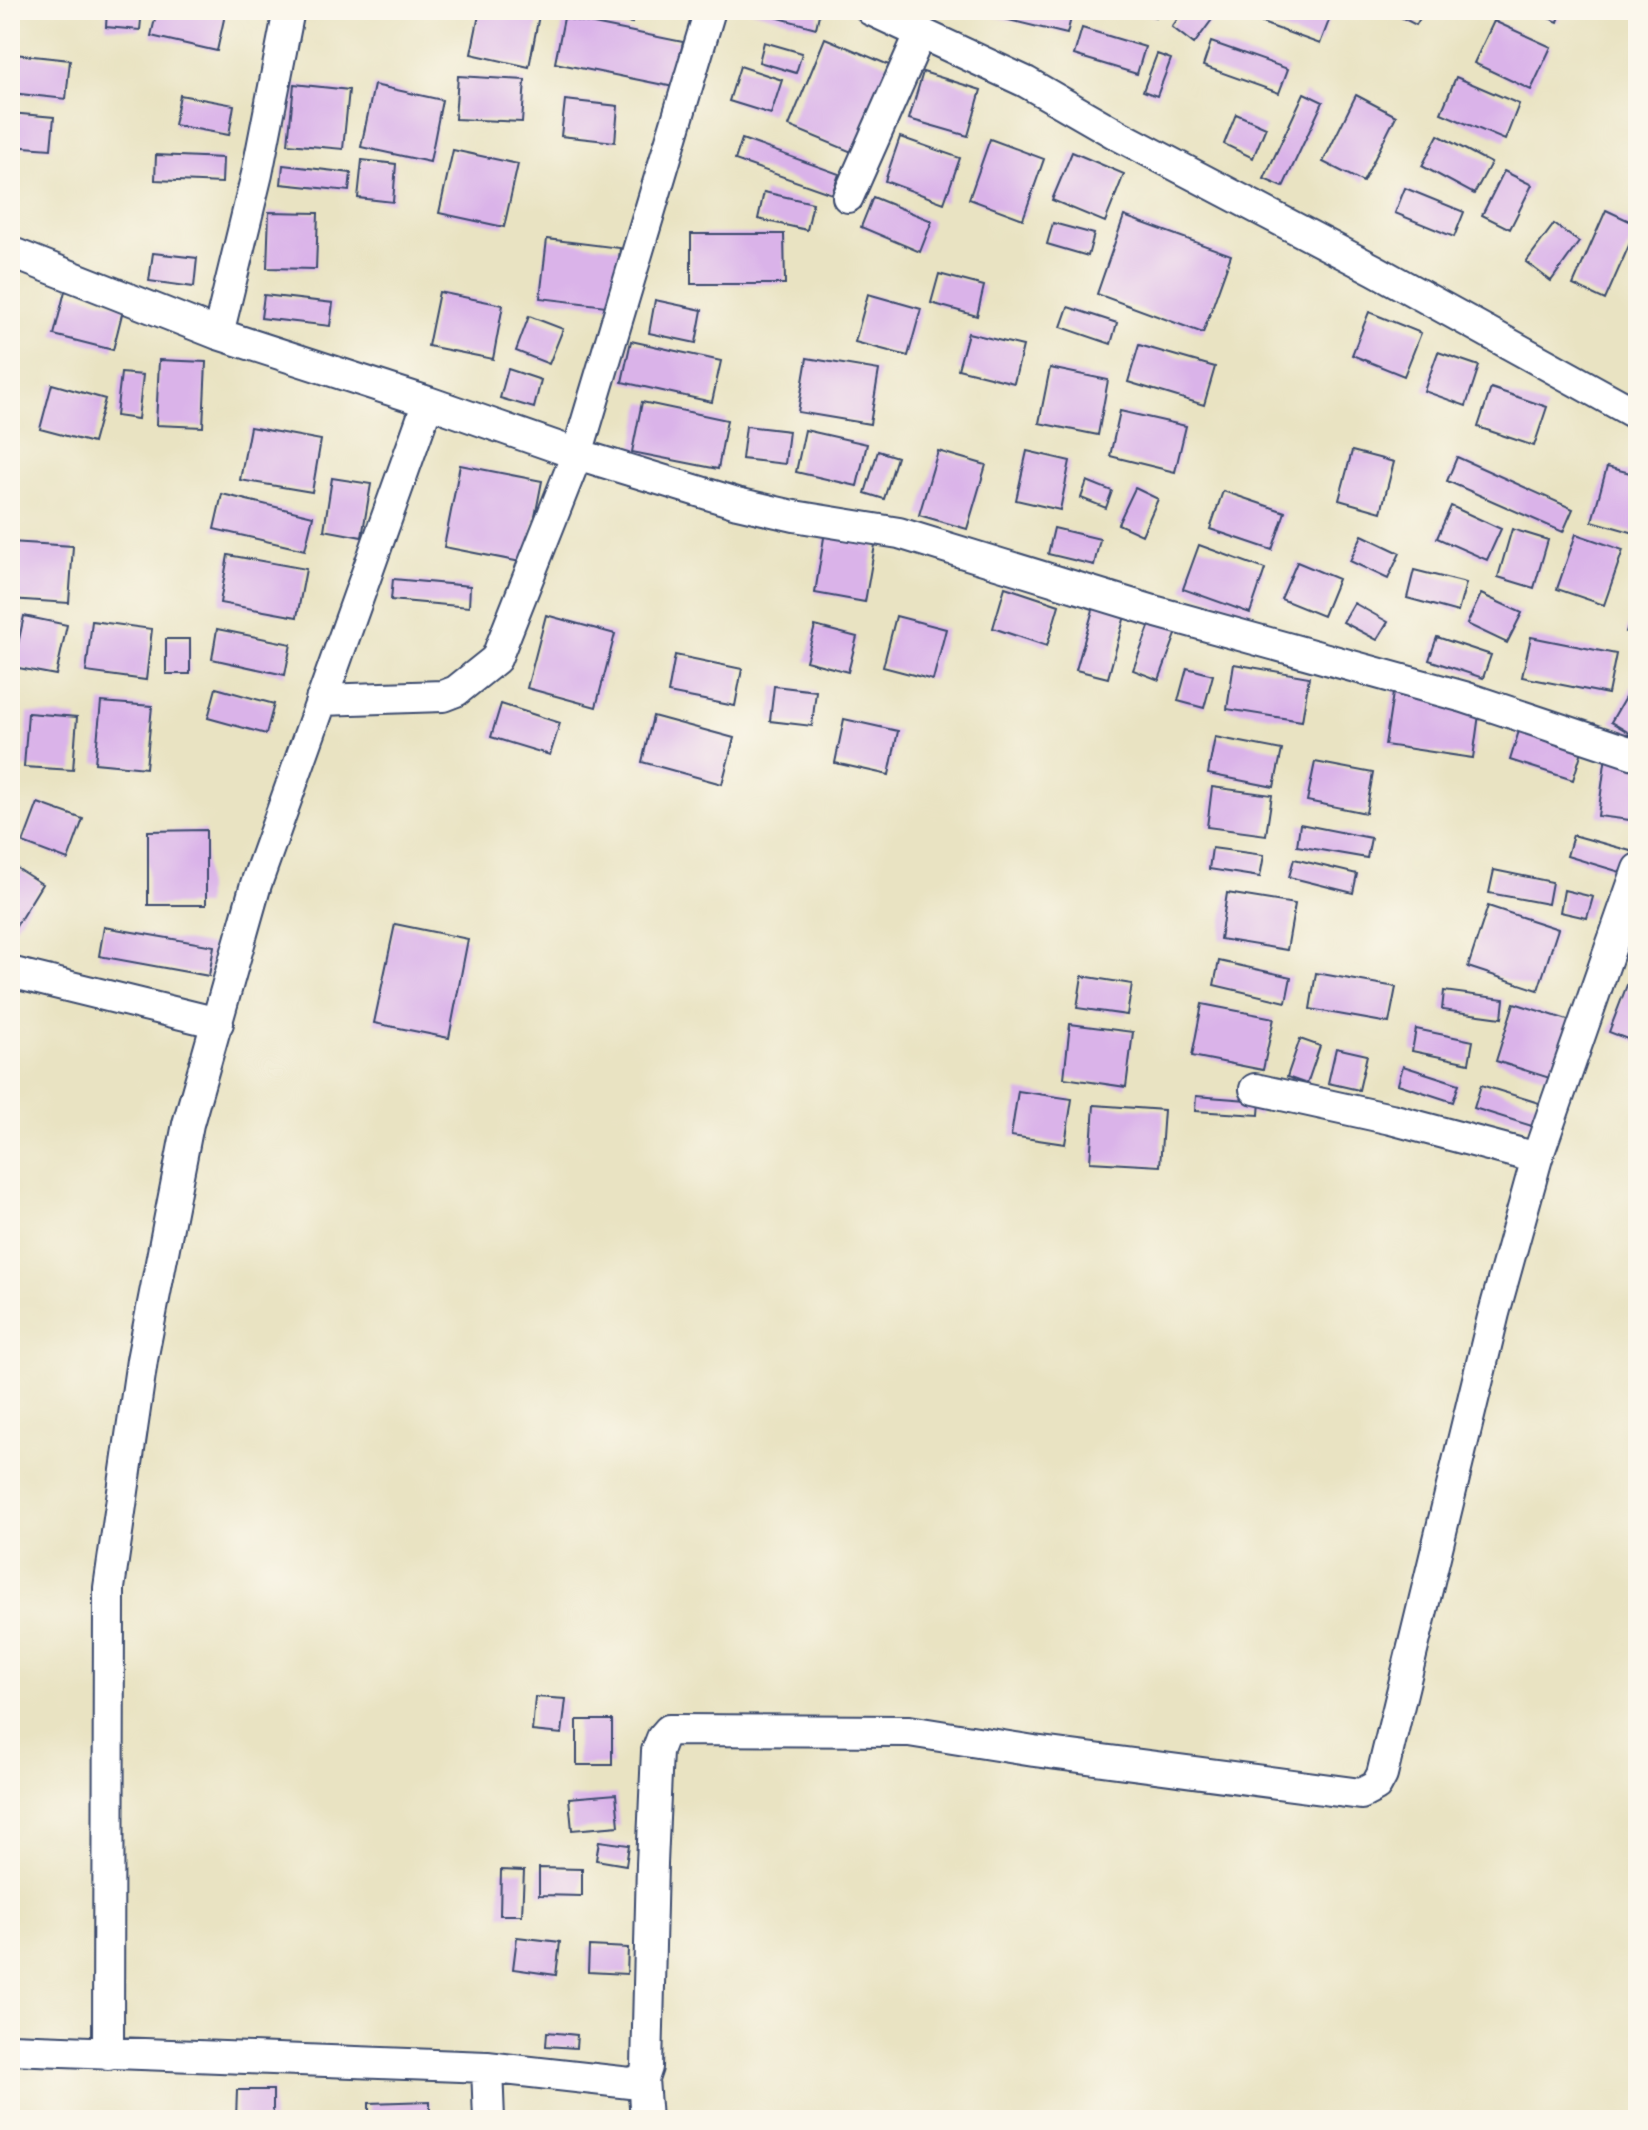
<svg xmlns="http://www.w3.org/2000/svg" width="1648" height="2130" font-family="'IM FELL Double Pica',serif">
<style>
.building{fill:#dab3e9}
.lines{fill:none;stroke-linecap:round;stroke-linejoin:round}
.minor-casing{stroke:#3a4a6d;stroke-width:34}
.minor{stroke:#fff;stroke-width:30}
</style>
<rect width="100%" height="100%" fill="#fbf7ec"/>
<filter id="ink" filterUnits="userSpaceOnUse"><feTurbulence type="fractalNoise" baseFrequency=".0125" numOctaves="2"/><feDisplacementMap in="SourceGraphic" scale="16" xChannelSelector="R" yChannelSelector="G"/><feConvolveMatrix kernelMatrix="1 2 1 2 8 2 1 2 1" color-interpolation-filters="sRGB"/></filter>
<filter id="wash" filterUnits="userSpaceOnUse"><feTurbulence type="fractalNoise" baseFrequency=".006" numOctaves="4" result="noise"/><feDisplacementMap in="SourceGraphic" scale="32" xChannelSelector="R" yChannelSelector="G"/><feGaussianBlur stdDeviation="1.8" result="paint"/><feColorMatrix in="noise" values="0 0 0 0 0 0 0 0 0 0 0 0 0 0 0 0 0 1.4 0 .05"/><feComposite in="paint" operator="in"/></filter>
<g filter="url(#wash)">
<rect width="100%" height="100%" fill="#e9e3c2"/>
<g id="blocks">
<path class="building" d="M107,10h35l-2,20 -34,-3z
M157,10h69l-9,41 -66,-15z
M480,10h60l-11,57 -58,-13z
M568,10h66l-2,13z
M749,10h71l-4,18z
M989,10h84l-6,24 -79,-19z
M1138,10h20l-3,7z
M1184,10h35l-25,34 -22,-17z
M1267,10h66l-13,34 -58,-21z
M1387,10h38l-9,15z
M1529,10h33l-4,12z
M564,18l119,24 -9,45 -119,-24z
M1494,21l57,26 -20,43 -57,-27z
M1082,28l63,19 -8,27 -63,-19z
M825,38l64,27 -35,88 -65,-27z
M764,42l38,11 -6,20 -37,-11z
M1211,42l77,27 -9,24 -76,-27z
M14,54l56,6 -4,39 -55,-6z
M1157,54l14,5 -14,37 -14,-5z
M740,66l42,14 -11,34 -42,-13z
M923,72l58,18 -13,46 -59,-17z
M458,76l67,4 -3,42 -67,-3z
M1456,77l63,27 -14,36 -64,-27z
M294,84l55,6 -6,59 -55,-5z
M374,85l68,15 -12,62 -69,-15z
M1304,93l19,9 -40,85 -19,-8z
M180,95l54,10 -5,30 -55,-10z
M1356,95l40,21 -33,66 -40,-20z
M565,100l53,6 -3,36 -54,-6z
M10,113l44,4 -3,32 -41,-3z
M1236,114l30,13 -13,31 -29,-14z
M1438,135l53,28 -17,31 -52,-28z
M900,137l60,21 -16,45 -59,-22z
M742,139l97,35 -7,20 -97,-34z
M990,139l54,20 -21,60 -54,-20z
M453,150l65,14 -14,63 -65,-14z
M1072,152l52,22 -19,48 -53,-22z
M156,155l67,3 -1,25 -67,-3z
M362,160l34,4 -3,38 -35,-4z
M283,165l68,8 -2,18 -68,-7z
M1504,171l28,14 -22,44 -28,-14z
M1405,188l59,24 -10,25 -59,-24z
M764,192l49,11 -6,27 -49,-11z
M873,197l59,24 -12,31 -59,-25z
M1606,210l32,15 -33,75 -32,-15z
M269,212l49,1 -2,56 -49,-1z
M1124,216l107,39 -28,78 -106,-39z
M1053,223l41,11 -6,22 -41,-12z
M1554,224l25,18 -28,39 -25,-19z
M691,234h93l1,50h-94z
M547,239l73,9 -6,59 -74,-9z
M153,253l44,5 -3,29 -45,-6z
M939,274l45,12 -7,30 -46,-13z
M65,291l59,15 -11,44 -59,-15z
M439,292l64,13 -10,54 -65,-13z
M868,294l53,15 -13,47 -53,-14z
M264,295l69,8 -3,23 -69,-8z
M655,300l47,10 -6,33 -47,-10z
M1068,307l49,16 -6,21 -50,-17z
M1369,312l52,21 -17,43 -52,-21z
M529,316l34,13 -14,35 -33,-13z
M968,333l55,13 -9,37 -56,-14z
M631,341l90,20 -9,41 -90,-20z
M1139,345l76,22 -11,38 -76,-23z
M1438,352l41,14 -13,40 -42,-15z
M807,358l72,12 -9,54 -72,-12z
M159,360l47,2 -3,65 -47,-2z
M1050,368l58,12 -10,55 -59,-12z
M508,369l33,11 -7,28 -34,-10z
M121,373l22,2 -5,44 -22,-3z
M52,384l53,15 -12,44 -53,-14z
M1491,388l56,19 -13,39 -56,-19z
M642,402l85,18 -9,49 -86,-17z
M1120,411l66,15 -11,46 -65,-16z
M746,426l43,5 -4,33 -43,-5z
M250,427l71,13 -9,52 -72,-12z
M805,430l62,14 -10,42 -61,-14z
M878,451l19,6 -13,42 -19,-6z
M938,451l48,14 -19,64 -48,-14z
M1027,451l43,10 -10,49 -44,-10z
M1352,451l42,11 -13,50 -42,-12z
M1457,457l116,52 -10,23 -116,-51z
M460,465l82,16 -16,82 -82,-16z
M1607,467l31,8v59l-46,-13z
M332,478l39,6 -9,53 -38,-7z
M1087,481l25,10 -6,17 -25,-10z
M1135,488l23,11 -16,36 -24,-11z
M1223,491l62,21 -13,38 -62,-21z
M222,494l91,22 -8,34 -91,-21z
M1451,506l50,23 -14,31 -50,-22z
M827,519l51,9 -13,74 -50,-9z
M1054,528l46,11 -6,26 -46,-11z
M1512,529l36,11 -14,48 -36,-11z
M1576,534l47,16 -19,55 -47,-16z
M1362,535l38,18 -12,26 -38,-18z
M10,542l63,4 -4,57 -59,-4z
M1199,545l66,24 -15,44 -67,-24z
M228,555l78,14 -9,48 -77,-14z
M1297,562l41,17 -15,37 -42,-17z
M1414,570l52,13 -8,29 -51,-14z
M393,579l77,7 -1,21 -78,-7z
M1005,587l54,18 -12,41 -54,-18z
M1098,592l31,9 -21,77 -32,-8z
M1481,594l41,19 -15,30 -40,-19z
M1638,600v36l-12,-4z
M1354,603l34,19 -11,18 -34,-18z
M1155,611l26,10 -22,59 -26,-10z
M546,615l69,19 -19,73 -69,-19z
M24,616l43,9 -11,50 -43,-8z
M896,616l50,13 -13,51 -50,-13z
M92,621l60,8 -6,51 -60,-8z
M815,626l42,11 -9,35 -42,-11z
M217,629l74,15 -6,31 -73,-16z
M1437,637l54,18 -8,23 -54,-18z
M1531,637l85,17 -8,40 -86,-17z
M166,639h24v35h-24z
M675,655l67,14 -7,37 -67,-13z
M1234,664l75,13 -7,44 -75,-12z
M1187,668l26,7 -9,33 -26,-7z
M1638,675v63l-27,-16z
M774,686l42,5 -4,35 -42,-5z
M1394,687l87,13 -8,58 -88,-13z
M216,688l58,16 -8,30 -58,-16z
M101,702l51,4 -6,62 -51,-5z
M501,704l59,19 -10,32 -59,-18z
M28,713l49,4 -4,53 -49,-3z
M653,716l81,22 -12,46 -80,-22z
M844,719l54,12 -9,44 -54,-12z
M1522,721l63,20 -12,39 -63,-20z
M1215,737l67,13 -8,37 -66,-13z
M1606,755l32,4v62l-40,-5z
M1315,762l58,11 -7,40 -59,-12z
M1212,787l60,8 -6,40 -59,-8z
M38,803l45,16 -15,41 -45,-17z
M1300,824l71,14 -4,20 -70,-12z
M206,830v75h-58v-74z
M1573,835l61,17 -7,22 -60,-18z
M1212,848l52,7 -4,22 -51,-8z
M1294,859l63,15 -4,19 -64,-16z
M12,865l30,19 -32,52v-67z
M1494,870l58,12 -4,22 -59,-11z
M1564,890l29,7 -6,21 -27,-6z
M1227,893l68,11 -8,46 -67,-11z
M1488,906l70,23 -20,61 -70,-23z
M395,924l73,15 -19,99 -75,-15z
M104,927l110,19 -5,30 -110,-20z
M1638,956v87l-29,-11z
M1219,961l72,16 -5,25 -72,-17z
M1316,973l80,14 -7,36 -79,-14z
M1082,976l50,8 -5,31 -50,-7z
M1444,991l60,8 -2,19 -60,-8z
M1514,1003l63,20 -18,58 -63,-20z
M1202,1004l72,14 -11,52 -71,-14z
M1070,1024l63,8 -7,55 -62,-9z
M1416,1029l57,12 -4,22 -57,-12z
M1300,1039l20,7 -13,38 -20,-7z
M1336,1048l31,7 -8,35 -31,-7z
M1403,1066l56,18 -6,18 -55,-18z
M1481,1085l61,19 -7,23 -61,-19z
M1018,1091l54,8 -7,45 -54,-8z
M1196,1096l64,5 -1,14 -64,-4z
M1094,1105l70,5 -4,56 -70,-4z
M535,1697l31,2 -4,35 -30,-3z
M577,1720h35v45h-35z
M616,1794l3,32 -47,4 -3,-32z
M599,1841l30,4 -3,20 -30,-5z
M539,1868l43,1v27l-43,-1z
M501,1870l23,1 -2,44h-22z
M517,1937l43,5 -4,33 -43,-6z
M589,1946l39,2 -1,26 -39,-2z
M547,2032l30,3 -1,13 -30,-2z
M237,2090h36v30h-37z
M430,2101v19h-61v-17z"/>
</g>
</g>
<g filter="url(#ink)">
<use href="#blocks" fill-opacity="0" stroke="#3a4a6d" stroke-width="2"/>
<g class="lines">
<g class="minor-casing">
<path id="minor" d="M871,10l155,72 92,53 257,135 263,145
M848,197l73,-165
M10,252l208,82 210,68 149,52 160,49 57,13 105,17 258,79 307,85 174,58
M218,334l39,-160 32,-164
M321,700l122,-4 13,-5 40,-32 81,-205 133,-444
M10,972l208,51
M1255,1089l136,30 146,39
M10,2049l477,18
M108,2054l1,-466 33,-228 46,-236 68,-240 172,-482
M643,2079l3,41
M489,2120l-2,-53 143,16 13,-4 4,-12 5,-203 5,-113 5,-13 7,-8 240,1 125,20 327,43 15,-8 6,-11 112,-462 43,-155 101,-289"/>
</g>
<use href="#minor" class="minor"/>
</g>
</g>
<rect width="1648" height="2130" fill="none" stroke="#fbf7ec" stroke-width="40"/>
</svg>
